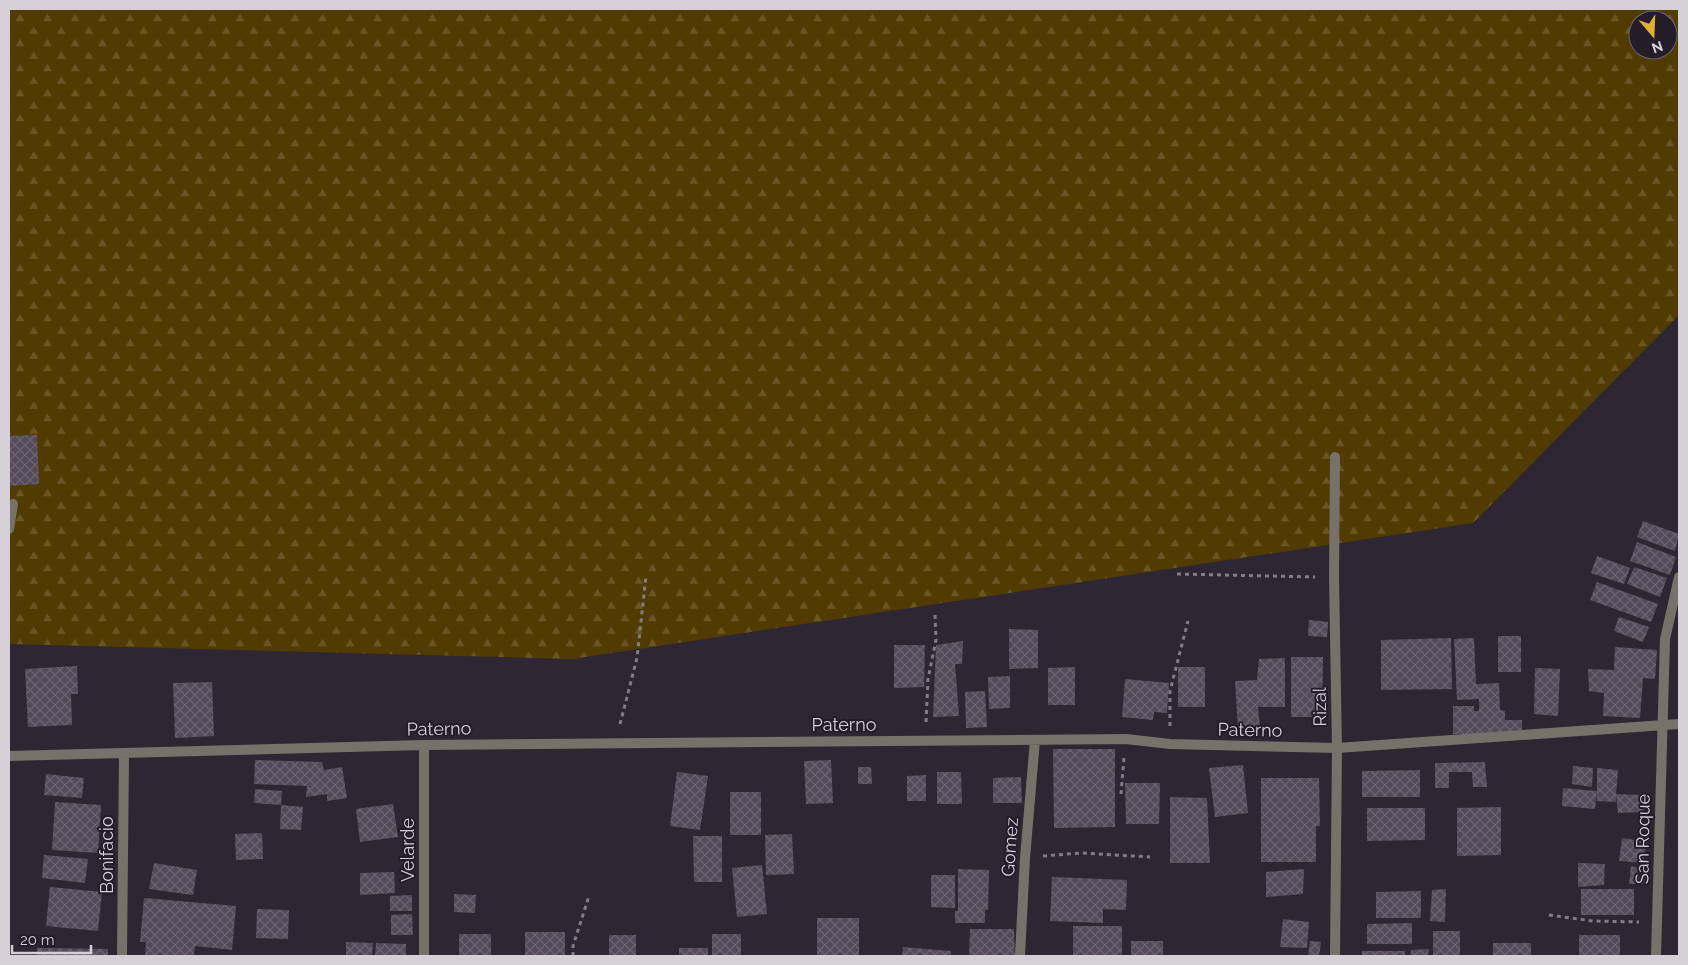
<svg xmlns="http://www.w3.org/2000/svg" width="1688" height="965" font-family="Raleway,sans-serif">
<style>
.forest{fill:url(#forest-firs);fill-rule:evenodd}
.building{fill:url(#building-cross-hatch)}
.lines{fill:none;stroke-linecap:round;stroke-linejoin:round}
.path{stroke:#847c88;stroke-width:3;stroke-dasharray:4 4;stroke-linecap:butt}
.minor{stroke:#76726a;stroke-width:10}
.labels{text-anchor:middle;stroke-width:4;stroke-linejoin:round;paint-order:stroke}
.street-label{font-size:18px;fill:#d5cfd8;stroke:#251c2a}
</style>
<defs>
<pattern id="forest-firs" width="22" height="20" patternUnits="userSpaceOnUse" patternTransform="scale(1.25)"><rect width="22" height="20" fill="#513b00"/><path d="M5 1l3.5 6h-7zM16 11l3.5 6h-7z" fill="#695624"/></pattern>
<pattern id="building-cross-hatch" width="8" height="8" patternUnits="userSpaceOnUse" patternTransform="scale(1.25)"><rect width="8" height="8" fill="#544a5a"/><path d="M0 0l8 8M0 8l8-8" fill="none" stroke="#6c6371"/></pattern>
</defs>
<rect width="100%" height="100%" fill="#2f2634"/>
<path class="forest" d="M9,9h1670v306l-206,208 -901,136 -563,-15zM1638,20h30v30h-30z"/>
<path class="building" d="M37,435l2,49 -30,2v-50z
M1643,521l36,13 -4,17 -38,-14z
M1637,542l39,15 -6,18 -40,-14z
M1597,556l33,12 -6,16 -33,-11z
M1634,567l33,11 -7,19 -33,-13z
M1597,582l61,22 -7,18 -61,-22z
M1619,617l30,10 -6,15 -29,-11z
M1309,620l19,2 -1,15 -19,-1z
M1009,629l29,1v38l-29,1z
M1498,636h23v36h-23z
M1451,638l1,51 -71,1v-50z
M1474,638l2,46 23,-1 1,27 5,1v9h17v14h-69v-28h21v5h5v-12l-22,1 -3,-61z
M963,641l-1,23h-7l4,52 -26,1 3,-72z
M894,645h31l-1,42 -30,1z
M1615,647l42,3 -2,29 -12,-1 -3,40 -37,-2 1,-23 -15,-2 -1,-22 26,1z
M1291,657h32l-1,60h-31z
M1285,658v49h-27l2,20 -22,2 -3,-48 22,-1 2,-21z
M77,666l1,28h-7l1,31 -44,2 -3,-58z
M1075,667v38h-27v-37z
M1178,667h27v40h-27z
M1535,668l25,1 -2,47 -24,-2z
M1010,676v32l-21,1 -1,-32z
M1125,679l44,4 -2,30 -13,-1 -1,8 -31,-3z
M212,682l2,54 -39,2 -2,-55z
M985,691l2,36 -21,1 -1,-36z
M1053,749h62v78l-61,1z
M255,760l67,2 2,8 18,-3 5,31 -20,3v-7l-21,3 1,-11 -53,-2z
M831,760l2,43 -27,1 -2,-43z
M1485,762l2,25h-14l-1,-15h-23v16h-14v-25z
M1243,765l5,48 -33,4 -6,-49z
M1573,766l20,2 -1,19 -20,-3z
M858,767h13l1,17h-14z
M1597,768l21,2 -2,24 27,1 1,17 -26,1 -2,-19v8l-19,-1v-10l-2,18 -33,-3 1,-18 34,3z
M1420,770v27h-58v-26z
M677,772l31,4 -8,54 -30,-4z
M937,772h24l1,32h-25z
M46,774l38,4 -2,20 -38,-3z
M926,775v26h-19v-25z
M1021,777l1,26h-29v-25z
M1261,778h58l1,48h-4v36h-55z
M1125,783h35l-1,41h-33z
M255,789l27,2 -1,14 -27,-2z
M730,792h31v43h-31z
M1170,797l37,1 3,65h-40z
M55,802l46,3 -3,48 -46,-3z
M393,804l5,33 -38,5 -4,-33z
M281,805l22,2 -2,23 -21,-1z
M1501,807v48l-44,1v-48z
M1367,808h58v32l-58,1z
M262,833l1,26 -27,1 -1,-26z
M792,834l2,40 -28,1 -1,-40z
M693,836h29v46h-28z
M1622,838l25,4 -4,21 -24,-2z
M44,855l44,4 -3,24 -43,-5z
M154,863l43,7 -4,25 -44,-6z
M1578,863l27,1 -1,21 -26,2z
M762,865l5,49 -30,3 -5,-49z
M1631,866l17,4 -1,14h-18z
M958,869l31,1 -1,40h-3v13h-30v-12h3z
M1304,869l-1,25 -37,3v-25z
M394,872l1,21 -35,2v-22z
M931,875h24v33l-24,-1z
M1052,877l75,3 -1,30 -23,-1v14l-53,-2z
M50,887l52,5 -4,39 -52,-5z
M1446,889l-1,33 -15,-1 2,-31z
M1581,889h53v26h-53z
M1421,891v27h-45v-26z
M454,894l22,1 -1,18 -21,-1z
M412,895v16h-22v-15z
M144,898l92,8 -4,44 -37,-4 -1,10h-49l1,-14h-6z
M257,909l32,1 -1,29 -32,-1z
M412,914l1,21h-22v-20z
M817,918h42v38h-42z
M1283,919l26,3 -2,26 -27,-1z
M1412,923v21h-45v-20z
M1073,926h49v30h-49z
M970,929h44l1,27h-46z
M1433,931h27v25h-27z
M525,932h40v24h-40z
M459,934h32v22h-32z
M712,934h29v22h-29z
M609,935h27v21h-27z
M1579,935h41v21h-41z
M1131,941h32v15h-32z
M1310,941l11,1 -2,14h-11z
M346,942l27,1 -1,13h-26z
M376,943l30,1v12h-31z
M1493,943h38v13h-38z
M903,947l48,4v5h-49z
M37,948l71,1v7h-71z
M679,948h29v8h-29z
M1429,949l-1,7h-18l1,-6z
M1362,951h43v5h-43z"/>
<g class="lines">
<path class="path" d="M1177,574l138,3
M926,722l2,-43 8,-39 -1,-25
M620,724l17,-66 9,-82
M1170,726v-35l18,-70
M1121,794l3,-37
M1043,856l38,-3 69,4
M1549,915l44,6 46,1
M573,956v-10l16,-50"/>
<path class="minor" d="M1335,457l-1,120 3,171 -2,208
M9,529l4,-25
M9,756l415,-11 702,-6 44,5 167,4 342,-24
M122,956l2,-202
M424,956v-211
M1020,956l5,-98 10,-118
M1656,956l9,-317 14,-62"/>
</g>
<g class="labels">
<g class="street-label">
<text transform="translate(1320 707) rotate(-91)" y="6">Rizal</text>
<text x="844" y="731">Paterno</text>
<text transform="translate(439 729) rotate(-1)" y="6">Paterno</text>
<text transform="translate(1250 730) rotate(1)" y="6">Paterno</text>
<text transform="translate(1643 839) rotate(-89)" y="6">San Roque</text>
<text transform="translate(1010 847) rotate(-86)" y="6">Gomez</text>
<text transform="translate(408 850) rotate(-90)" y="6">Velarde</text>
<text transform="translate(107 855) rotate(-90)" y="6">Bonifacio</text>
</g>
</g>
<rect width="1688" height="965" fill="none" stroke="#d5cfd8" stroke-width="20"/>
<g transform="translate(1653 35) rotate(161)"><circle r="24" fill="#251c2a" stroke="#6b6470"/>
<path d="M0-4L9 19L0 12L-9 19Z" fill="#e1af34"/>
<text y="-8" font-size="14" font-weight="bold" text-anchor="middle" fill="#d5cfd8">N</text>
</g>
<path d="M12 945v8h79v-8" fill="none" stroke="#d5cfd8" stroke-width="2.5"/>
<text x="20" y="945" font-size="15" fill="#d5cfd8" stroke="#251c2a" stroke-width="4" paint-order="stroke">20 m</text>
</svg>
